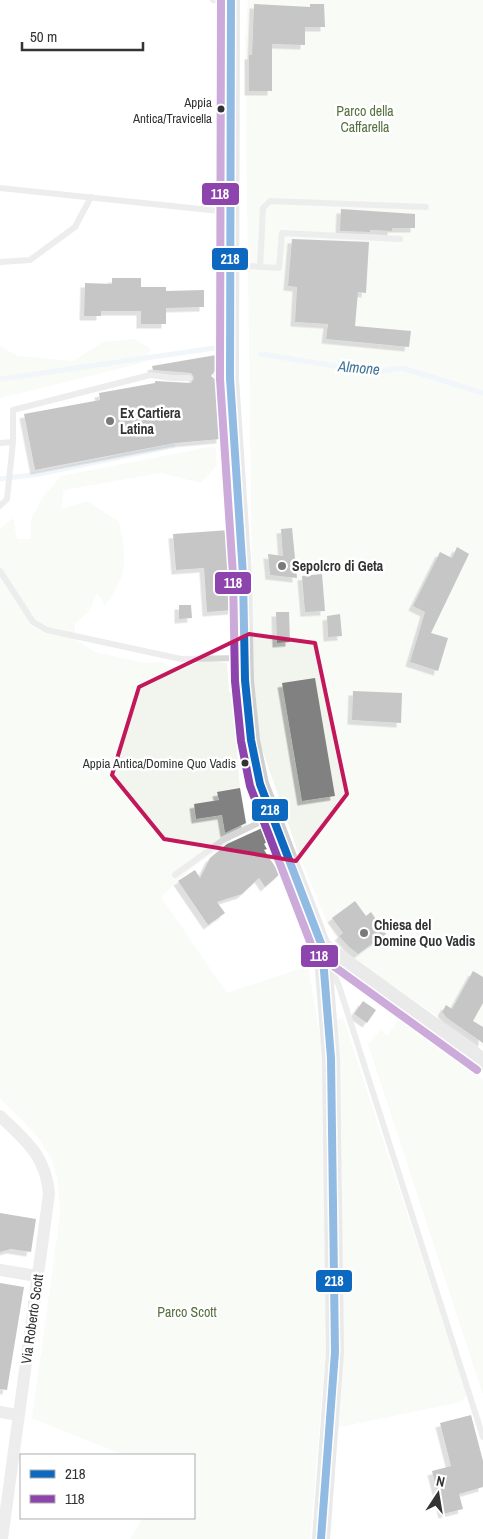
<svg xmlns="http://www.w3.org/2000/svg" width="483" height="1539" font-family="'Archivo Narrow',sans-serif">
<style>
.green{fill:#f1f5ed}
.lines{fill:none;stroke-linecap:round;stroke-linejoin:round}
.stream{stroke:#ddebf3;stroke-width:5}
.building{fill:#818181;filter:url(#shadow)}
.lane{stroke:#d7d7d7;stroke-width:6}
.street{stroke:#d7d7d7;stroke-width:12}
.secondary{stroke:#d0d0d0;stroke-width:18}
.bus-1-casing{stroke:#fff;stroke-width:11}
.bus-2-casing{stroke:#fff;stroke-width:11}
.bus-1{stroke:#0c69bf;stroke-width:8}
.bus-2{stroke:#8e44ad;stroke-width:8}
.marked{fill:none;stroke:#c2185b;stroke-width:4;stroke-linejoin:round}
.bus-dot{fill:#333;stroke:#fff;stroke-width:2}
.poi-dot{fill:#7a7a7a;stroke:#fff;stroke-width:2}
.labels{text-anchor:middle;stroke-width:5;stroke-linejoin:round;paint-order:stroke}
.bus-label{font-size:13px;fill:#333;stroke:#fff;text-anchor:end}
.park-label{font-size:14px;fill:#56703f;stroke:#fff}
.poi-label{font-size:14px;font-weight:bold;fill:#333;stroke:#fff;text-anchor:start}
.street-label{font-size:14px;fill:#333;stroke:#fff}
.water-label{font-size:15px;font-style:italic;fill:#3f7597;stroke:#fff}
.line-badge{stroke:#fff;stroke-width:2}
.badge-label{font-size:14px;text-anchor:middle;font-weight:bold;fill:#fff}
</style>
<defs>
<filter id="shadow"><feDropShadow dx="-4.5" dy="4.5" stdDeviation="0" flood-color="#0004"/></filter>
</defs>
<rect width="100%" height="100%" fill="#fff"/>
<path class="green" d="M248,0h235v1047l-111,-75 -18,-13 -15,-17 -12,-20 -29,-70 -39,-112 -5,-62 -2,-110 -7,-526z
M134,339l17,10 -9,14 -142,35v-52l18,10 55,5 30,-19z
M215,446l2,19 -16,18 -40,-10 -98,17 -1,19 25,-8 32,21c8,39 9,51 -14,84l-8,-14 -7,18 -15,14v15l20,13 50,11 17,-1 16,9 24,-11 25,3 2,29h3l8,96 8,42 -18,10 1,2 -37,24 -33,31 66,96 81,-27 16,93 3,172 -1,119 -16,189h-180l13,-21h51v-63h-71l-91,-37 28,-203c0,-64 -18,-74 -60,-117v-569l13,-11 4,21h14v-20l12,-22 18,-21z
M343,1018l124,377 -6,7 -126,26c7,-136 10,-271 0,-408z
M399,1019l84,61v315l-115,-351 13,-15 6,7z"/>
<g class="lines">
<path class="stream" d="M261,354l111,18 31,-4 80,25
M0,379l215,-31
M0,479l39,-5 134,-28"/>
</g>
<path class="building" d="M254,4l56,3v-3h14l1,23h-20v18l-33,-1v47h-23v-36h3z
M341,209l74,5v14h-23v3l-22,-1v2l-30,-1z
M292,239l77,3 -3,51 -8,-1 -3,34 56,5 -2,16 -83,-8 2,-15 -33,-2 2,-35 -9,-1z
M112,278h29v9h25v4l38,-1v17l-38,1v16h-25v-13h-40v5h-17l1,-33 27,1z
M216,355v15l-5,6 5,4 5,59 -46,4 -140,27 -11,-56 76,-14 -1,-7 56,-10v-2l36,2 3,-5 -3,-5 -38,-3 -1,-4z
M292,528l5,50 -27,-3 -2,-21 15,2 -2,-27z
M229,530l4,80 -26,2 -3,-44 -28,2 -3,-36z
M457,547l12,7 -38,79 17,5 -10,33 -28,-9 15,-50 -12,-6 27,-54 12,6z
M322,574l3,37 -20,1 -3,-36z
M179,605h12l1,13 -13,1z
M276,612h13l1,30 -13,1z
M340,614l2,22 -14,1 -1,-21z
M315,678l20,118 -33,5 -20,-118z
M353,691l49,2 -1,30 -49,-3z
M240,788l6,35 -21,10 -3,-18 -26,4 -2,-15 25,-4 -2,-8z
M262,828l7,12 -5,4 3,5 -3,1 16,24 -15,13 -6,-9 -17,16 -25,8 8,11 -17,12 -30,-44 17,-11 5,8 10,-20 17,-14z
M355,901l11,15 5,-4 15,22 -28,20 -9,-7 -10,-11 4,-3 -11,-15z
M473,971l10,6v26l-10,18 10,6v16l-36,-25 -5,-6 4,-7 6,4z
M363,1001l13,9 -9,13 -13,-9z
M0,1213l36,6 -5,33 -20,-3 -11,3z
M0,1283l24,4 -17,103 -7,-1z
M471,1415l12,46v26l-24,7 4,15 -20,5 -11,-43 19,-5 -11,-43z"/>
<g class="lines">
<path class="lane" d="M213,0l17,3
M0,188l229,24
M0,262l30,-2 45,-33 16,-30
M232,265l47,3 3,-35 118,6
M260,267l3,-59 7,-7 156,6
M216,375l13,3
M0,443l13,-1
M0,506l7,-7 6,-57v-32l137,-35 23,3h16
M0,571l33,51 14,8 134,29 62,-1
M175,875l48,-35 48,-23
M330,965l9,21 144,451"/>
<path class="street" d="M0,1116c26,25 46,40 49,78l-47,345
M0,1270l37,6
M0,1412l18,3"/>
<path class="secondary" d="M231,0l-1,378 13,197 2,105 6,60 9,44 62,162 161,116
M321,1539l14,-187 -4,-294 -9,-112"/>
<g class="bus-1-casing">
<path id="bus-1" d="M231,0l-1,378 13,197 2,105 6,60 9,44 62,162 9,112 4,294 -14,187"/>
</g>
<g class="bus-2-casing">
<path id="bus-2" d="M221,0l-1,379 13,196 2,106 6,60 9,45 64,166 163,118"/>
</g>
<use href="#bus-1" class="bus-1"/>
<use href="#bus-2" class="bus-2"/>
</g>
<path d="M0 0H483V1539H0ZM249,634l66,9 32,151 -51,67 -132,-22 -52,-64 27,-88z" fill="#fff" fill-opacity=".55" fill-rule="evenodd"/>
<path class="marked" d="M249,634l66,9 32,151 -51,67 -132,-22 -52,-64 27,-88z"/>
<g class="bus-dot">
<circle cx="221" cy="109" r="4.5"/>
<circle cx="245" cy="763" r="4.5"/>
</g>
<g class="poi-dot">
<circle cx="110" cy="421" r="5"/>
<circle cx="282" cy="566" r="5"/>
<circle cx="364" cy="933" r="5"/>
</g>
<g class="labels">
<g class="bus-label">
<text x="212" y="107">Appia<tspan x="212" dy="16">Antica/Travicella</tspan></text>
<text x="236" y="768">Appia Antica/Domine Quo Vadis</text>
</g>
<g class="park-label">
<text x="365" y="116">Parco della<tspan x="365" dy="16">Caffarella</tspan></text>
<text x="187" y="1317">Parco Scott</text>
</g>
<g class="poi-label">
<text x="120" y="418">Ex Cartiera<tspan x="120" dy="16">Latina</tspan></text>
<text x="292" y="571">Sepolcro di Geta</text>
<text x="374" y="930">Chiesa del<tspan x="374" dy="16">Domine Quo Vadis</tspan></text>
</g>
<g class="street-label">
<text transform="translate(32 1319) rotate(-82)" y="5">Via Roberto Scott</text>
</g>
<g class="water-label">
<text transform="translate(359 368) rotate(5)" y="5">Almone</text>
</g>
</g>
<g class="line-badge">
<rect x="201" y="182" width="39" height="24" rx="5" fill="#8e44ad"/>
<rect x="211" y="247" width="38" height="24" rx="5" fill="#0c69bf"/>
<rect x="214" y="571" width="38" height="24" rx="5" fill="#8e44ad"/>
<rect x="251" y="798" width="38" height="24" rx="5" fill="#0c69bf"/>
<rect x="300" y="944" width="39" height="24" rx="5" fill="#8e44ad"/>
<rect x="315" y="1269" width="38" height="24" rx="5" fill="#0c69bf"/>
</g>
<g class="badge-label">
<text x="220" y="199">118</text>
<text x="230" y="264">218</text>
<text x="233" y="588">118</text>
<text x="270" y="815">218</text>
<text x="319" y="961">118</text>
<text x="334" y="1286">218</text>
</g>
<rect x="20" y="1454" width="175" height="65" fill="#ffffff" stroke="#adadad"/>
<rect x="30" y="1470" width="25" height="8" fill="#0c69bf" stroke="#adadad"/>
<text x="65" y="1479" font-size="15" fill="#333333">218</text>
<rect x="30" y="1495" width="25" height="8" fill="#8e44ad" stroke="#adadad"/>
<text x="65" y="1504" font-size="15" fill="#333333">118</text>
<g transform="translate(438 1494) rotate(12)" stroke="#ffffff" stroke-width="4" paint-order="stroke">
<path d="M0-4L9 19L0 12L-9 19Z" fill="#333333"/>
<text y="-8" font-size="14" font-weight="bold" text-anchor="middle" fill="#333333">N</text>
</g>
<path d="M22 42v8h121v-8" fill="none" stroke="#333333" stroke-width="2.5"/>
<text x="30" y="42" font-size="15" fill="#333333" stroke="#ffffff" stroke-width="4" paint-order="stroke">50 m</text>
</svg>
